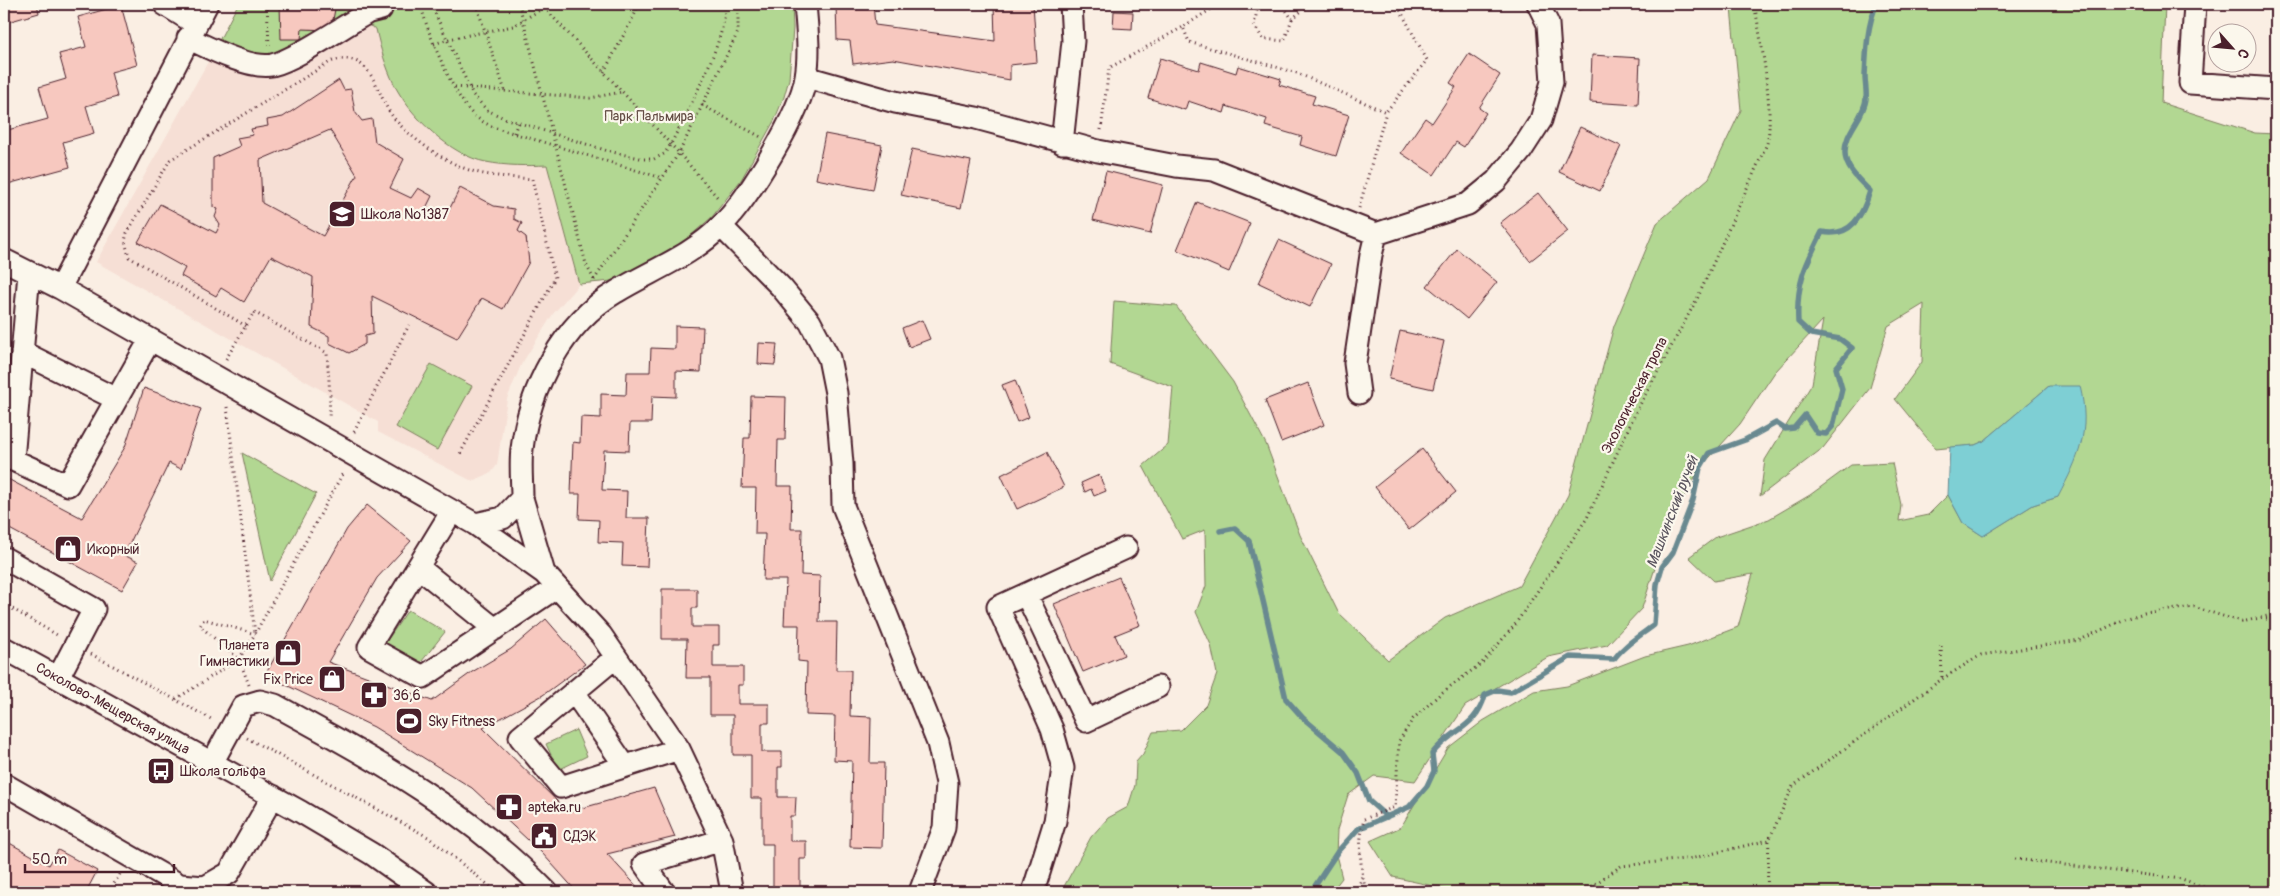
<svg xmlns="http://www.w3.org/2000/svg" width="2280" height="896" font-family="Pangolin,sans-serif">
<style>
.built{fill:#f6dfd5}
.green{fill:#b2d792;stroke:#7e7b5e}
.water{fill:#7ecfd4;stroke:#698990}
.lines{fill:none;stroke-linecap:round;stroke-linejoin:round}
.stream{stroke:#698990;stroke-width:5.5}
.building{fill:#f7c8bf;stroke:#4a1f2b;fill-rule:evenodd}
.minor-casing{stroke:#4a1f2b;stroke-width:25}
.path{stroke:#4a1f2b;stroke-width:3;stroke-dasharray:1 4;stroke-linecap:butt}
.minor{stroke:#fbf7ec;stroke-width:21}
.labels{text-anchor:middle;stroke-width:4.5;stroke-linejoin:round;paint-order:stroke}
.park-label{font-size:14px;fill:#644d45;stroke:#fbf7ec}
.poi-label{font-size:14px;fill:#4a1f2b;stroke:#fbf7ec;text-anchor:start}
.street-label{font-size:14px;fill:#4a1f2b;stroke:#fbf7ec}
.water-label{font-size:15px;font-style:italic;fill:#5a545e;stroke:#fbf7ec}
</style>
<rect width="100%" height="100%" fill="#faeee3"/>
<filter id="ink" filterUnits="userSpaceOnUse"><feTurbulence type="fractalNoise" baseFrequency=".02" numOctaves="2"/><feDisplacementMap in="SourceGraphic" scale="10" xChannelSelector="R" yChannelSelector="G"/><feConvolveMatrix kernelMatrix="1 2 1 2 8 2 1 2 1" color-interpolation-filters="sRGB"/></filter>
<g filter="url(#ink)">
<path class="built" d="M366,24l10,5 5,19 28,59 26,27 26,20 65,12 21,-1 32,119 -26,30 -32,51 -14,34 -10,66 -6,8 -19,8 -94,-49v-10l-282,-160 113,-202z"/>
<path class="green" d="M238,4h554l1,24 -4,51 -5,18 -10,24 -33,59 -29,37 -31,27 -69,37 -33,3 -32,-119c-20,1 -41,1 -61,-3 -35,-6 -77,-47 -92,-78 -8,-17 -14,-36 -18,-55l-10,-5 -13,1 -83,52 -43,-15 -18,-2z
M1729,4h436l-4,99 94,30 21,1v758h-756l-18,-3h-55l-54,-12 -23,-36 31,-14 47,-79 35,-27 51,-30 33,-5 78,-30 43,-10 50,-19 15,-53 -39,7 -25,-24 27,-20 53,-18 41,-24 41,-30 41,-2 9,42 -2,16 29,-6 20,-20 15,28 20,13 50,-31 25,-8 -9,-111 -65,55 -9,4 -39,4 -41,-50 27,-37 2,-58 -36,22 -18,62 -47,60 -63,48 5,-36 47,-76 11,-64 -48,52 -35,52 -40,44 -30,54 -28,86 -35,37 -59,12 -83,49 -50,75 -41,-5 -26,19 -11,35 -1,25 6,23 -11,14h-270l30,-55 17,-19 20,-11 7,-22 1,-23 7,-8 10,-22 28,-2 25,-25 11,-31 -6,-29 -15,-33 10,-26 -1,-56 -23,9 -39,-73 25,-21 5,-58 -63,-23 4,-63 62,5 57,76 33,62 34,91 38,77 50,48 57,-42 74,-32 49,-91 46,-169 43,-103 52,-45 32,-68 -10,-102z
M431,364l41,22 -35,64 -41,-23z
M242,453l74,41 -46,87z
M408,610l37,22 -27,34 -34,-21z
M576,730l11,26 -29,14 -12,-26z"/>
<path class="water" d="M2049,386h31c11,46 -1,71 -22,111l-25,8 -50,31 -20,-13 -15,-28 2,-48 25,-2 9,-4z"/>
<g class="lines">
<path class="stream" d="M1220,531l15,-3 14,13 37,158 17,19 40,34 15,21 11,28 18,16
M1311,892l27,-41 20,-22 51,-22 18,-21 7,-15 -2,-17c19,-25 44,-25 53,-59l12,-5 14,2 59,-35 44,2c10,-14 26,-23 40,-34l3,-41 5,-17 11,-15 20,-52 7,-32 9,-15 36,-13 31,-17 9,6 9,-1 11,-13 12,18 9,1 7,-8 9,-37 -6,-21 16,-20 -12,-9 -29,-5 -13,-12c-2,-39 7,-56 24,-90 29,6 41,-17 48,-41 -10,-10 -25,-23 -25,-38 -1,-21 19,-35 21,-54 1,-7 -1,-15 -1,-23 1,-22 2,-53 12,-72"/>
</g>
<path class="building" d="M4,4h33l2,9 -35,10z
M280,4h56l-5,26 -29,-1 -1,10h-20z
M836,4h37l2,21 120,16 -1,-37h39l4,58 -27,3v15l-117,-21 -40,5 -3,-23 -13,-1z
M1430,4h18l-14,7z
M1576,4h16l-13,6z
M2247,4h17l-1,5 -17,-1z
M121,5l16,60 -26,7 6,25 -31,9 8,27 -31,9 7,25 -66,18v-54l44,-12 -9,-32 27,-8 -7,-25 27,-7 -8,-30z
M1114,11l19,1 -1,17 -19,-1z
M2219,29l20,1v2h-20z
M1469,54l31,21 -21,33 7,5 -22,34 -8,-5 -22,33 -33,-22 24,-35 7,5 24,-36 -6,-4z
M1592,55l48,3 -2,47 -48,-3z
M1160,58l39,12 2,-8 35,11 2,-7 43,13 -2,6 36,11 -3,8 37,11 -13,41 -36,-11 2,-8 -37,-11 2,-7 -41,-13 -2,7 -36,-12 -3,9 -37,-12z
M339,80l5,10 7,-1 4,23 7,9 10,-2 3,23 29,17 -14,29 21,10 7,-10 14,8 -6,12 19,10 15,-30 34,18 20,3v10l8,4 -4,8 8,6 3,25 -26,47 -21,-11 -25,40 -85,-42 1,38 -8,2v8l-16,9 -20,-10v-7l-18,-9 2,-50 -42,-21 -27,46 -23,-14 -5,8 -35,-20 4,-8 -47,-26 22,-38 56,29 4,-8 -5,-8 3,-8 -5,-2v-49l27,-12 -3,-8 16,-3 -2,-6 17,-3 -1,-6 16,-3zM330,130l27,45 -34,61 -61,-33 -2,-43z
M1580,127l41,19 -21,45 -41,-19z
M825,134l57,11 -9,45 -57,-11z
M912,149l59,12 -10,47 -60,-13z
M1106,171l57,14 -13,49 -57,-14z
M1538,193l30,38 -38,30 -30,-38z
M1197,202l53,21 -21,49 -52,-22z
M1279,240l52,24 -21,43 -51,-24z
M1457,249l40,33 -30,37 -40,-33z
M922,320l8,19 -21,8 -7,-19z
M675,326l28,1 -2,45 -25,-1v26l-24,-1 -1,27h-21l-1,28 -25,-1 -2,40 25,1 -1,27h23l-2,49 -25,-1 1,-23 -25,-1 1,-22 -20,-1 1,-25h-9l2,-52 7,1 1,-26 20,1v-24l25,1 1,-23h23l1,-24 24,1z
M1400,331l44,10 -11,48 -44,-10z
M759,343l18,1 -2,21 -17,-1z
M1015,380l14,37 -12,5 -15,-37z
M1308,383l16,42 -43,17 -16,-42z
M144,388l57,21 -20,60 -12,-6 -45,92 14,7 -16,28 -118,-64v-49l78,41 43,-71z
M751,396l35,1 -1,43h-7l-1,46h15l-1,43h11l-1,46 19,1 -1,46h18l-1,48h15l-1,46 21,1 -1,46h14l-2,85 -32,-1 2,-86 -18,-1 1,-44 -29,-1 1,-53 -9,-1 1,-36h-15l2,-45h-23l2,-46h-10l1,-46h-14l2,-50h6z
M1422,449l34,43 -47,38 -34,-43z
M1047,452l17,35 -47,22 -16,-34z
M1099,475l7,16 -12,5 -3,-7 -6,3 -4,-9z
M367,505l44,36 -34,37 -49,84 104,39 40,-29 39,-23 35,-30 39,45 -42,31 -60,33 85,84 86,-24 21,49 -68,17 35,38h-65l-35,-39 -70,-65 -98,-61 -109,-52 82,-146z
M1119,577l21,48 -25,10 9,20 -41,17 -29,-68z
M662,589h35v19h-5v19h27v18h-6v22h30v18h-5v19h31v19h-7v29h20v15h-4v30h18l-1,19h-5v25h16v18h-6v30h16v3l-43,-2v-46h-11v-46h-11v-43h-18v-40h-23v-37h-24l1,-39h-25z
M4,840l45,25 9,-15 39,21 -11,21h-79l-3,-1z"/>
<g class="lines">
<g class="minor-casing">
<path id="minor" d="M164,4l32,20
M2195,4l-5,79 86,6
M188,38c21,10 61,31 84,27 23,-5 73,-40 97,-53l12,-3
M806,77l89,25 81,16 122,33 78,15 38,4 162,64 92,-30 28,-23 25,-30 20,-31 11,-38 -4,-58 -10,-20
M1062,143l11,-102 -2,-37
M721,226l60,61 29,35 19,36 7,35 6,71 1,42 95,237 9,40 -3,45 -24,64
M4,260l56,28 415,236 69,49 57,62 78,114 43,91 10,52
M29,273l-16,187 55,25 82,-145
M60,288l147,-284
M22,352l94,47
M1359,393l-4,-30 16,-108 5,-21
M522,498l22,75
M452,511l-83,136 54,30 134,-90
M475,524l28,-6 19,-20c0,-16 -2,-33 0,-49 7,-60 41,-126 94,-157 34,-21 76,-36 105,-66 27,-27 80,-113 85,-150 4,-23 1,-49 -1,-72
M4,558l90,51 -36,69
M418,567l77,62
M1026,594l60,127 72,-34
M4,648l297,164 71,42 54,38
M616,657l-96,80 41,50 118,-38
M574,692l51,74
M212,763l31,-57 17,-5 15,4c102,56 190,103 272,187
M4,784l176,101 25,2 24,-14 44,-77
M664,892l-20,-28 78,-24
M1033,892l22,-71 8,-53 -11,-39 -54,-122 128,-59"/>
</g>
<path class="path" d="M267,4l2,41
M421,4c3,22 32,88 47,105 7,9 15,13 25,18l169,51
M433,4l1,7 39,84 14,15 17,8 104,33 36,8h10l10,-5 7,-10c14,-29 60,-112 53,-140
M476,4l29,87
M519,4l67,260 8,16
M541,4l136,147 42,48
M1219,4l-36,23 6,15 108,31 89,39 41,-52 -30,-56
M1265,4l-8,7 -3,14 9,14 21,2 8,-22 -10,-15
M1292,19l18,-15
M434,44l15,-5 64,-13 37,-22
M604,72l32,-60 1,-8
M455,87l135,11 32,-6
M702,105l59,32
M1101,130l8,-62 74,-41
M514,133l4,-11
M1359,208l27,-96
M594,280l85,-127 59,-121v-28
M246,326l-117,-69 -4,-16 2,-8 43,-73 160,-98c11,-4 22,-5 32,3 14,11 19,35 29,49 15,22 55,49 81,57 19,6 41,6 60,8l23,99 -95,176
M226,359l28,-47 73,41 3,42 -1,23
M227,407l28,227
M354,432l55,-107
M4,604l53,31
M2266,619h10
M1941,646l1,32
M91,654l122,66
M249,685l-10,-26 -39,-33 4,-7 51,15
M176,699l63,-40 16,-25 88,-161
M247,738l181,99 69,55
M2015,859l167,20 35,13
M109,892l11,-18
M1357,892l5,-16
M1368,892l-2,-1c-6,-23 -8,-48 -2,-72l31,-12 4,-66 14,-22 27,-25 42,-31 32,-37 73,-108 48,-104 63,-117 68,-151c10,-24 -6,-114 -12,-142
M1583,892l38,-26 73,-8 75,-18
M1767,892l2,-52 24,-54 149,-107 39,-24 99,-15 45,-21 19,-6 50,-6 48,15 34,-8"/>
<use href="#minor" class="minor"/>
</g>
</g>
<defs>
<g id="school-square" transform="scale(1.4375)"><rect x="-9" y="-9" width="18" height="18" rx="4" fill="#4a1f2b" stroke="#fbf7ec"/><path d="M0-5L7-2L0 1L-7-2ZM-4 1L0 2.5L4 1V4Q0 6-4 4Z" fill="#fff"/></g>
<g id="shop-square" transform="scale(1.4375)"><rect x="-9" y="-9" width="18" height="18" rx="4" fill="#4a1f2b" stroke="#fbf7ec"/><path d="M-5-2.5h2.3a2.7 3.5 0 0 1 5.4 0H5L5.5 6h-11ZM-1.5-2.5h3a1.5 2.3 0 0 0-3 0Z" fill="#fff"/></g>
<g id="pharmacy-square" transform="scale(1.4375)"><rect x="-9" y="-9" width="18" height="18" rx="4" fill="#4a1f2b" stroke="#fbf7ec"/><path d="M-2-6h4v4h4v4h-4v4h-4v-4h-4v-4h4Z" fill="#fff"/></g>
<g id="stadium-square" transform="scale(1.4375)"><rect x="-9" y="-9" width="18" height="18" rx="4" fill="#4a1f2b" stroke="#fbf7ec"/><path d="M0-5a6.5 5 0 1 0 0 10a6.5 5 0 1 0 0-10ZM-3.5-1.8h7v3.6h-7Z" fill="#fff"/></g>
<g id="bus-square" transform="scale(1.4375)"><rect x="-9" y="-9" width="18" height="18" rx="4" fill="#4a1f2b" stroke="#fbf7ec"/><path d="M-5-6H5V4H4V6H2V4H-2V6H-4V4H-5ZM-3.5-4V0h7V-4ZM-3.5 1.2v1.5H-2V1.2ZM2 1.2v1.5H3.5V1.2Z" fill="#fff"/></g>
<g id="civic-square" transform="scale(1.4375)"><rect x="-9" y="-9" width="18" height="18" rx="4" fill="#4a1f2b" stroke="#fbf7ec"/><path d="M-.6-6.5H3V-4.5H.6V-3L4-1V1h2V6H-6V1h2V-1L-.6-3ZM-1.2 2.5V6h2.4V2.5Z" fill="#fff"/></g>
</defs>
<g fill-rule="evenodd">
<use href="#school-square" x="342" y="214"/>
<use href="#shop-square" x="68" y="549"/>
<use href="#shop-square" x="288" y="653"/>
<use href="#shop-square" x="332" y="679"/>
<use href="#pharmacy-square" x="374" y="695"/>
<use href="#stadium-square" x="409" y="721"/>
<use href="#bus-square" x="161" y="771"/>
<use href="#pharmacy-square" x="509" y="807"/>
<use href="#civic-square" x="544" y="836"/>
</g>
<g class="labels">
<g class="park-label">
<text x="649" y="121">Парк Пальмира</text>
</g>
<g class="poi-label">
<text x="361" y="219">Школа №1387</text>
<text x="87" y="554">Икорный</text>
<text x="269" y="650" text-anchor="end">Планета<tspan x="269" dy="16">Гимнастики</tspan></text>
<text x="313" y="684" text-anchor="end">Fix Price</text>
<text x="393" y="700">36,6</text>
<text x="428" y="726">Sky Fitness</text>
<text x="180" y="776">Школа гольфа</text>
<text x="528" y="812">apteka.ru</text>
<text x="563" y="841">СДЭК</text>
</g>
<g class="street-label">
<text transform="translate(1634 395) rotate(-63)" y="5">Экологическая тропа</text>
<text transform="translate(113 708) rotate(29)" y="5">Соколово-Мещерская улица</text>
</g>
<g class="water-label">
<text transform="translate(1672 512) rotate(-69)" y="5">Машкинский ручей</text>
</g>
</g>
<rect width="2280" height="896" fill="none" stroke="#fbf7ec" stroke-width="20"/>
<rect x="10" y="10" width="2260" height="876" fill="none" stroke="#4a1f2b" stroke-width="2" filter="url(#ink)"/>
<g transform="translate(2232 48) rotate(117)"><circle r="24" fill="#fbf7ec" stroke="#b4a19f"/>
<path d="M0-4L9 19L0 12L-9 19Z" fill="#4a1f2b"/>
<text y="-8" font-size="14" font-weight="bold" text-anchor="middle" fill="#4a1f2b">С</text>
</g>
<path d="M25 864v8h149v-8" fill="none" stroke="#4a1f2b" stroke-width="2.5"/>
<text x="32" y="864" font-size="15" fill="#4a1f2b" stroke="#fbf7ec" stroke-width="4" paint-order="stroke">50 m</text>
</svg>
